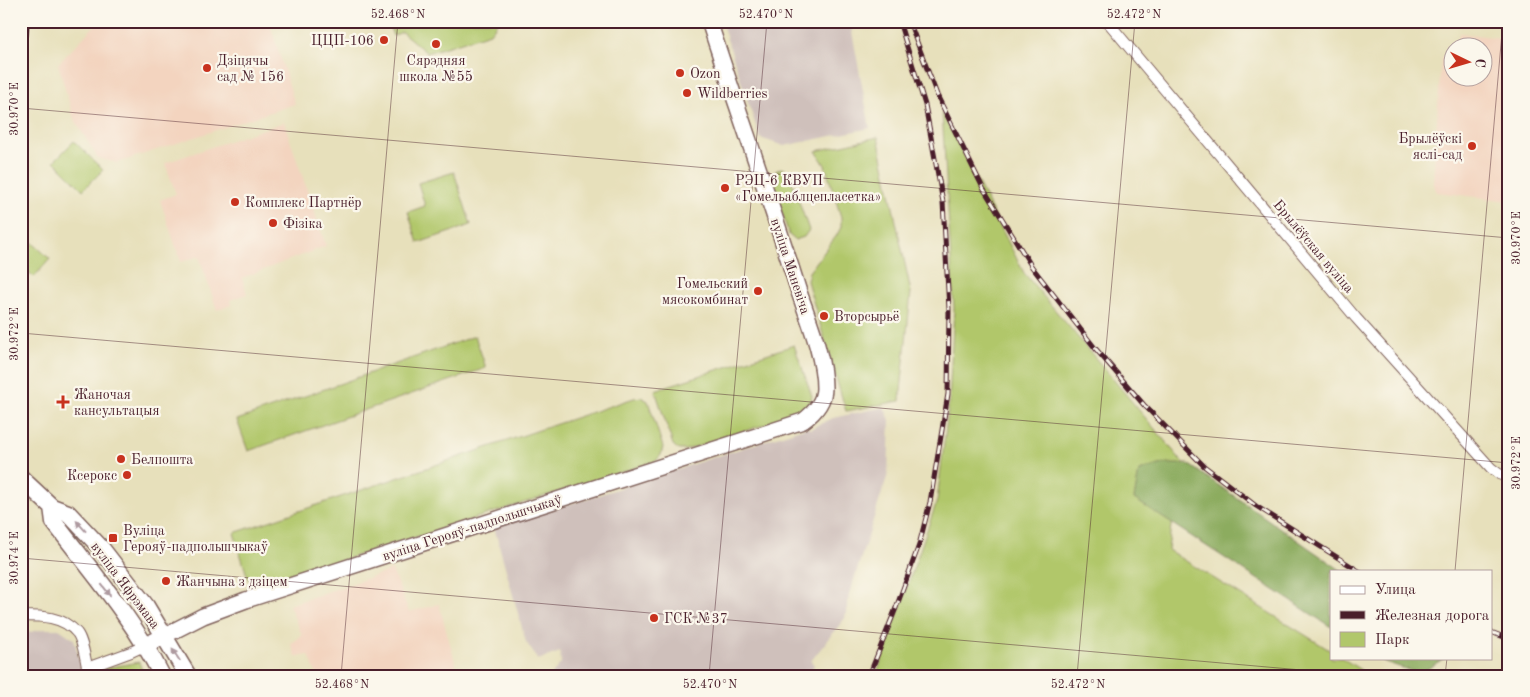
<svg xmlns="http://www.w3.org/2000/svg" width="1530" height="697" font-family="'Old Standard TT',serif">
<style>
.built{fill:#f3d4bf}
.industrial{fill:#cfc0bb}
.green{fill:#b1c76b;stroke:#7e734b}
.forest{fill:#8cac5f;stroke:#6b6645}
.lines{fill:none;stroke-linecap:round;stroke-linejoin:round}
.street-casing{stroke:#81635d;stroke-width:12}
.secondary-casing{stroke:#81635d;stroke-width:18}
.primary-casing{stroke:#81635d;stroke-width:19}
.street{stroke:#fff;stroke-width:10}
.secondary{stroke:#fff;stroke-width:15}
.primary{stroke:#fff;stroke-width:16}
.rail-casing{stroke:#4a1f2b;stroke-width:5}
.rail{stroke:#fbf7ec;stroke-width:3;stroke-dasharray:9;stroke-linecap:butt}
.oneway{fill:#ae9aa0}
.ticks{fill:none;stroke:#4a1f2b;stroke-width:1;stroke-opacity:0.45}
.poi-dot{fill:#c8321e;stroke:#fbf7ec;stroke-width:2}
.labels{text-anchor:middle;stroke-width:4.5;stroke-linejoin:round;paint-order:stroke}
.poi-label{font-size:14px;fill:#4a1f2b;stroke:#fbf7ec;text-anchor:start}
.street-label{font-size:14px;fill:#4a1f2b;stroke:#fbf7ec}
.neatline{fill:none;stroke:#4a1f2b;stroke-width:2}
.ticks-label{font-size:12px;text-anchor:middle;fill:#4a1f2b}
</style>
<rect width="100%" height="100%" fill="#fbf7ec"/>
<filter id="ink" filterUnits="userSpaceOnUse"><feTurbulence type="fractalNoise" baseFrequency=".02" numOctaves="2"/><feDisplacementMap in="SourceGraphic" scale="10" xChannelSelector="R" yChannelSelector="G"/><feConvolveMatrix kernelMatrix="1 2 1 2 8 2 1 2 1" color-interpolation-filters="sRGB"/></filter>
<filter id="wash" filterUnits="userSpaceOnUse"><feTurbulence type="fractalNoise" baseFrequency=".0096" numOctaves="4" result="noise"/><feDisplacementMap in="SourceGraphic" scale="20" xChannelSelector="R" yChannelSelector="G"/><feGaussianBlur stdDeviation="1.12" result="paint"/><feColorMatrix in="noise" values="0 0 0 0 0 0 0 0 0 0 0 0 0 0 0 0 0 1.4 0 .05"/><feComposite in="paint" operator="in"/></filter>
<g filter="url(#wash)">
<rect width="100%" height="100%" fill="#e7e0bb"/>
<path class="built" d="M99,21h170l26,83 -178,59 -19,-5 -24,-39 -16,-55z
M1459,33l50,6v162l-72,-9 -4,-8 8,-126h11v20h30v-30l-24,-1z
M284,122l42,124 -84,32 5,16 -17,6 1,5 -14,5 -18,-54 -18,6 -21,-62 16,-6 -11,-31z
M392,570l17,42 30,-8 20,72h-142l-8,-21 -13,2 -5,-13 11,-9 -13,-30z"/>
<path class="industrial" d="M721,21h129l20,107 -86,18 -24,-8z
M884,407l6,13 -2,54 -39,121 -4,23 -34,43 3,4 -6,11h-257l10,-13 -1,-11 -22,8 -12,-18 -32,-115 95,-29 218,-71 3,2 23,-11z
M44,629h15l15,10 9,37h-62v-42z"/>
<path class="green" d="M388,21h111l-9,12 -63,20 -25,-21 -9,4z
M942,112l82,161 172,205 -25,48 -3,24 163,101v7h11l28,18h-494l61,-175 12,-99 5,-94z
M878,137l33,155 -11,109 -54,10 -39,-130 2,-9 28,-37 4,-8v-10l-16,-52 -9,-14z
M74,141l29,29 -20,20 -29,-29z
M781,168l7,3 21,59 -5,7 -9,3 -6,-5 -18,-57 3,-6z
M454,172l17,53 -53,18 -10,-31 17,-6 -7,-23z
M21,232l29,27 -16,18 -13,-11z
M475,336l11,32 -238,83 -11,-31z
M794,345l18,51 -2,10 -6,6 -118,38h-7l-6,-5 -18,-55z
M641,397l7,4 15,46 -2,8 -5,6 -398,126 -10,-8 -14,-46 400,-135z
M139,662l5,14h-42l-1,-7z"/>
<path class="forest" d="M1162,464h26l154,107h-11v56l-197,-128 5,-28z
M1379,658h65l-24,16 -35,-12z"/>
</g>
<g filter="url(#ink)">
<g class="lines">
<g class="street-casing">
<path id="street" d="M1107,21l249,297 135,150 8,6 10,4
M21,616c20,0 42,0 56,17 7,9 9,32 12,43
M87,668l44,-16 15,-7"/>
</g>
<g class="secondary-casing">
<path id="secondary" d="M146,645l57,-29 43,-16 557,-179c11,-8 21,-18 21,-33 0,-32 -16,-69 -26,-99 -28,-90 -60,-178 -89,-268"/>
</g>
<g class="primary-casing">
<path id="primary" d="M21,478l31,29 16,6 34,36 44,57 42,70
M52,507l2,15c38,50 80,98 108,154"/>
</g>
<use href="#street" class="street"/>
<use href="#secondary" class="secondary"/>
<use href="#primary" class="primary"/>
<g class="rail-casing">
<path id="rail" d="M909,21l28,74 46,93 49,79 63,81 49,57 60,61 52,40 103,65
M1491,632l18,7
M869,676l27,-68 23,-63 11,-43 18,-108 1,-85 -6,-107 -18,-97 -26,-84"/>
</g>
<use href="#rail" class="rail"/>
</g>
<defs><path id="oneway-solid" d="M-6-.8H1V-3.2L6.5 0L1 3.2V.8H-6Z" transform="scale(1.25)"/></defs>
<g class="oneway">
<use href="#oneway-solid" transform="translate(81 526) rotate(-132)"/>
<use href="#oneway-solid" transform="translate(106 590) rotate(52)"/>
<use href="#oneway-solid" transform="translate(176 655) rotate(-123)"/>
</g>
</g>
<path class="ticks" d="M21,108l1488,130M21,127l9,-106M21,333l1488,130M21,558l1349,118M1455,571l48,-550M341,676l57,-655M709,676l58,-655M1077,676l58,-655M1445,676l2,-18"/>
<g class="poi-dot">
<circle cx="384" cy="40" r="5"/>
<circle cx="436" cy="44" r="5"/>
<circle cx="207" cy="68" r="5"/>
<circle cx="680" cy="73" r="5"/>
<circle cx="687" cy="93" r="5"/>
<circle cx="1472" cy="146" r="5"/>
<circle cx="725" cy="188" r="5"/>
<circle cx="235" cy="202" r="5"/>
<circle cx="273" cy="223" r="5"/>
<circle cx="758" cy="291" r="5"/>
<circle cx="824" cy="316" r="5"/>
<path d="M60.5 394.5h5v5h5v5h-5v5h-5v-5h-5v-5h5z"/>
<circle cx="121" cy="459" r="5"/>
<circle cx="127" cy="475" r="5"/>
<rect x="108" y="533" width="10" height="10" rx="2.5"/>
<circle cx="166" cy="581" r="5"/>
<circle cx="654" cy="618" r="5"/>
</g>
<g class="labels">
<g class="poi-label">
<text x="374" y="45" text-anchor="end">ЦЦП-106</text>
<text x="217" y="65">Дзіцячы<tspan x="217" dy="16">сад № 156</tspan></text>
<text x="436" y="65" text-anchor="middle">Сярэдняя<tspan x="436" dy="16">школа №55</tspan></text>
<text x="690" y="78">Ozon</text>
<text x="697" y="98">Wildberries</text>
<text x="1462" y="143" text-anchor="end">Брылёўскі<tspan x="1462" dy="16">яслі-сад</tspan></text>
<text x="735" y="185">РЭЦ-6 КВУП<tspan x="735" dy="16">«Гомельаблцепласетка»</tspan></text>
<text x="245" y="207">Комплекс Партнёр</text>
<text x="283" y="228">Фізіка</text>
<text x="748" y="288" text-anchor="end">Гомельский<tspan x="748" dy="16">мясокомбинат</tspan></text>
<text x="834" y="321">Вторсырьё</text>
<text x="74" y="399">Жаночая<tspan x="74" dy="16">кансультацыя</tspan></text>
<text x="131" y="464">Белпошта</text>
<text x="117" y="480" text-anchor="end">Ксерокс</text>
<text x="123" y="535">Вуліца<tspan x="123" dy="16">Герояў-падпольшчыкаў</tspan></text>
<text x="176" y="586">Жанчына з дзіцем</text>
<text x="664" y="623">ГСК №37</text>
</g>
<g class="street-label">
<text transform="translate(1314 246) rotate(50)" y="5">Брылёўская вуліца</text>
<text transform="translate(791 266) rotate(72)" y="5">вуліца Маневіча</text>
<text transform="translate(472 527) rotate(-18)" y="5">вуліца Герояў-падпольшчыкаў</text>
<text transform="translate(126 585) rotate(53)" y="5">вуліца Яфрэмава</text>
</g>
</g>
<rect width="1530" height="697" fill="none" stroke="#fbf7ec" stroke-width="55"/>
<rect x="1330" y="570" width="162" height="90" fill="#fbf7ec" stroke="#b4a19f"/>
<rect x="1340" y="586" width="25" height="8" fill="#ffffff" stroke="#b4a19f"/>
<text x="1375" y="594" font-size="15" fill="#4a1f2b">Улица</text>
<rect x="1340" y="611" width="25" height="8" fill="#4a1f2b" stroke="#b4a19f"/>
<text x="1375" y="620" font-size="15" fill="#4a1f2b">Железная дорога</text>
<rect x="1340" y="632" width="25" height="15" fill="#b1c76b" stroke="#b4a19f"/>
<text x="1375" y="644" font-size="15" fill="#4a1f2b">Парк</text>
<g transform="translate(1468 62) rotate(95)"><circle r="24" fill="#fbf7ec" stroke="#b4a19f"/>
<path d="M0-4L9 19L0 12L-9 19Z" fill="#c8321e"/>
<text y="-8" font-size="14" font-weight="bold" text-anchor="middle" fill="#4a1f2b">С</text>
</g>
<rect x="28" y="28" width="1474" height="642" class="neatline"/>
<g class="ticks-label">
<text x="398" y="18">52.468°N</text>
<text x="766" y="18">52.470°N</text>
<text x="1134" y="18">52.472°N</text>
<text transform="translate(14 109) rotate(-90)" y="4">30.970°E</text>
<text transform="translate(1516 238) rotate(-90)" y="4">30.970°E</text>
<text transform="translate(14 334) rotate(-90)" y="4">30.972°E</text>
<text transform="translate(1516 463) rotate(-90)" y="4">30.972°E</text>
<text transform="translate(14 558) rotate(-90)" y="4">30.974°E</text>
<text x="342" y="688">52.468°N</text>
<text x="710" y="688">52.470°N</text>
<text x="1078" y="688">52.472°N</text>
</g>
</svg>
